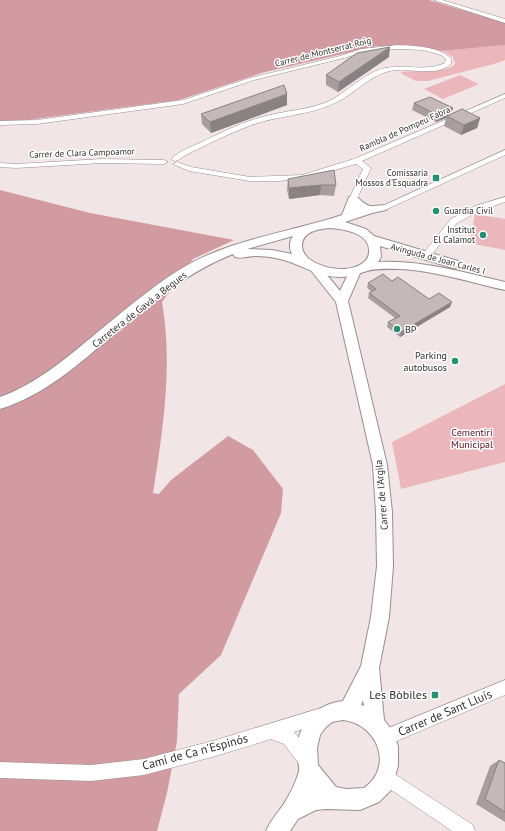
<svg xmlns="http://www.w3.org/2000/svg" width="505" height="831" font-family="'PT Sans',sans-serif">
<style>
.green{fill:#ebb7bc}
.forest{fill:#d29ba1}
.lines{fill:none;stroke-linecap:round;stroke-linejoin:round}
.minor-casing{stroke:#998e8e;stroke-width:1}
.tertiary-casing{stroke:#998e8e;stroke-width:2}
.secondary-casing{stroke:#998e8e;stroke-width:2}
.minor{fill:#fff;fill-rule:evenodd}
.tertiary{fill:#fff;fill-rule:evenodd}
.secondary{fill:#fff;fill-rule:evenodd}
.wall{fill:#a99e9f}
.shaded-wall{fill:#8a8182}
.building{fill:#c5b8b9;stroke:#8a8182}
.poi-dot{fill:#239172;stroke:#fff;stroke-width:1.5}
.labels{text-anchor:middle;stroke-width:3;stroke-linejoin:round;paint-order:stroke}
.far-street-label{font-size:9px;fill:#322d2d;stroke:#fff}
.far-poi-label{font-size:9px;fill:#322d2d;stroke:#fff;text-anchor:end}
.street-label{font-size:10px;fill:#322d2d;stroke:#fff}
.poi-label{font-size:10px;fill:#322d2d;stroke:#fff;text-anchor:start}
.park-label{font-size:10px;fill:#4f0d1d;stroke:#fff}
.near-poi-label{font-size:12px;fill:#322d2d;stroke:#fff;text-anchor:end}
.near-street-label{font-size:12px;fill:#322d2d;stroke:#fff}
</style>
<rect width="100%" height="100%" fill="#f1e5e6"/>
<path class="green" d="M505,45v15l-8,3 -69,18h-12l-14,-7 -1,-2c17,-3 37,2 52,-6l2,-3 -2,-6 -11,-6z
M460,75l19,9 -36,15 -19,-10z
M475,214l30,5v31l-36,-7z
M505,384v78l-104,27 -9,-47z"/>
<path class="forest" d="M0,0h429l76,23v22l-63,6 -29,-5h-36l-112,26 -86,28 -159,21h-20z
M0,190l90,23 144,27 -41,19 -31,43c11,63 1,128 -9,191l6,1 12,-14 57,-44 25,14 30,39 -2,24 -60,142 -42,39 -2,47 -10,52 -10,38h-157z"/>
<g class="lines">
<g class="minor-casing">
<path id="minor" d="M434,0h8l63,19v4z
M398,45c18,1 38,1 53,13v6c-17,15 -45,1 -65,8 -19,6 -32,22 -49,30 -27,14 -60,13 -88,24 -21,8 -41,18 -61,28 -5,2 -8,6 -13,7l-4,-2c8,-8 19,-12 29,-16 20,-10 40,-20 62,-26 21,-6 45,-7 65,-15 20,-9 36,-29 58,-34 20,-4 41,4 60,-5l1,-4 -5,-4 -18,-5 -25,-1 -31,2 -23,7 -90,22 -71,24 -146,20 -37,1v-4l37,-1 146,-20 67,-22 90,-22 21,-7z
M505,94v4l-143,63 9,7 -14,31 -4,2 -4,-2 14,-30 -7,-5 -53,15 -25,2h-28l-61,-10 -16,-7 4,-2 14,5 59,10 52,-2 52,-16z
M505,150v5l-120,55h-3l-4,-2z
M102,159l62,1 4,2 -4,2 -62,-1 -86,5 -16,-1v-4l16,1z
M505,197v5l-24,8 -24,13 -28,35h-6l-1,-2 1,-2 28,-35 24,-13z
M505,680v15l-120,51 -6,-2 -2,-6 2,-6z
M321,708l5,3 3,5 -3,5 -32,11 18,21 2,6 -2,6 -6,2 -6,-2 -16,-21 -13,-5 -55,17 -72,19 -53,6 -91,-3v-16l91,3 53,-6 72,-19z
M387,769l86,56 2,6h-23l-71,-48 -2,-6 2,-6z"/>
</g>
<g class="tertiary-casing">
<path id="tertiary" d="M315,264l4,1 21,26 11,-23h8l2,3 -13,30 39,164 5,47 1,54 -4,51 -10,51 5,52 7,9 7,17v20l-7,24 -12,12 -19,8 -34,-1 -10,1 -18,9 -8,12h-24c4,-10 11,-17 17,-26 6,-9 13,-23 16,-34 1,-4 -2,-12 -2,-18 0,-28 18,-49 46,-52l18,-35 10,-49 6,-51 -1,-54 -3,-47 -37,-163 -27,-34 2,-3zM363,700l1,6 -3,-1zM343,720c35,4 51,47 21,68l-18,1 -10,-2 -18,-22 -1,-17 3,-13 5,-7 7,-6z"/>
</g>
<g class="secondary-casing">
<path id="secondary" d="M353,196c7,1 9,8 17,10 5,1 10,-2 16,0l2,2 -2,2 -14,3 -27,9 21,7 8,7 84,25 1,3 -1,3 -5,1 -73,-22 1,11 -3,5c43,-2 85,10 127,20v8c-32,-7 -73,-20 -105,-21 -9,0 -24,-1 -33,2 -9,3 -17,6 -27,6 -22,0 -39,-13 -60,-18 -8,-2 -16,-3 -24,-3 -8,0 -15,3 -21,1l-2,-3c-45,18 -82,48 -119,80 -35,30 -69,61 -114,75v-12c36,-13 64,-37 93,-61 28,-23 56,-47 86,-66 50,-31 109,-37 163,-55l7,-18zM330,228c13,1 40,5 39,23 0,4 -1,8 -5,11 -14,12 -41,7 -55,-3 -4,-4 -7,-8 -7,-13 0,-15 17,-17 28,-18zM293,236c-4,6 -4,12 -1,18l-20,-4 -25,-1z"/>
</g>
<use href="#minor" class="minor"/>
<use href="#tertiary" class="tertiary"/>
<use href="#secondary" class="secondary"/>
</g>
<path class="wall" d="M389,57l-51,35 -12,-7v-10z
M414,103l38,11 28,4 -3,10 -16,7 -17,-9 2,-8 -10,4 -24,-12z
M287,105l-76,28 -9,-9 -1,-10z
M288,179l48,6 -2,11 -14,-1 -31,4 -2,-9z
M392,281l37,18 21,8 -50,30 -13,-10 1,-5 7,-4 -27,-20 1,-5 3,-1 -5,-4 1,-5z
M499,760l6,3v59l-29,-18 14,-38z"/>
<path class="shaded-wall" d="M390,47l-1,10 -51,35 1,-10z
M287,94v11l-76,28 -1,-11z
M453,108l-2,7 -4,1 -1,2 -10,4 1,-7z
M480,118l-3,10 -16,7 3,-10z
M321,185l-1,10 -31,4v-11z
M452,302l-2,5 -50,30 1,-5z"/>
<path class="building" d="M390,47l-51,35 -13,-7 31,-22z
M284,85l3,9 -77,28 -9,-8z
M430,97l23,11 -16,7 -23,-12z
M462,109l18,9 -16,7 -17,-9z
M334,170l2,15h-15l-32,3 -1,-9z
M383,274l9,7 6,-4 31,22 10,-6 13,9 -51,30 -13,-10 12,-6 -31,-23 7,-4 -8,-6z
M499,760l6,3v49l-20,-13z"/>
<g class="poi-dot">
<rect x="432" y="174" width="8" height="8" rx="2"/>
<circle cx="436" cy="211" r="4"/>
<circle cx="483" cy="235" r="4"/>
<circle cx="397" cy="329" r="4"/>
<circle cx="455" cy="361" r="4"/>
<rect x="431" y="691" width="8" height="8" rx="2"/>
</g>
<g class="labels">
<g class="far-street-label">
<text transform="translate(323 52) rotate(-14)" y="3">Carrer de Montserrat Roig</text>
<text transform="translate(405 129) rotate(-24)" y="3">Rambla de Pompeu Fabra</text>
<text transform="translate(82 153) rotate(-2)" y="3">Carrer de Clara Campoamor</text>
<text transform="translate(438 259) rotate(15)" y="3">Avinguda de Joan Carles I</text>
</g>
<g class="far-poi-label">
<text x="428" y="176">Comissaria<tspan x="428" dy="10">Mossos d'Esquadra</tspan></text>
<text x="444" y="214" text-anchor="start">Guardia Civil</text>
<text x="475" y="233">Institut<tspan x="475" dy="10">El Calamot</tspan></text>
</g>
<g class="street-label">
<text transform="translate(139 309) rotate(-38)" y="4">Carretera de Gavà a Begues</text>
<text transform="translate(381 495) rotate(-95)" y="4">Carrer de l'Argila</text>
</g>
<g class="poi-label">
<text x="405" y="333">BP</text>
<text x="447" y="359" text-anchor="end">Parking<tspan x="447" dy="12">autobusos</tspan></text>
</g>
<g class="park-label">
<text x="472" y="436">Cementiri<tspan x="472" dy="12">Municipal</tspan></text>
</g>
<g class="near-poi-label">
<text x="427" y="699">Les Bòbiles</text>
</g>
<g class="near-street-label">
<text transform="translate(445 713) rotate(-23)" y="4">Carrer de Sant Lluís</text>
<text transform="translate(195 752) rotate(-15)" y="4">Camí de Ca n'Espinós</text>
</g>
</g>
</svg>
